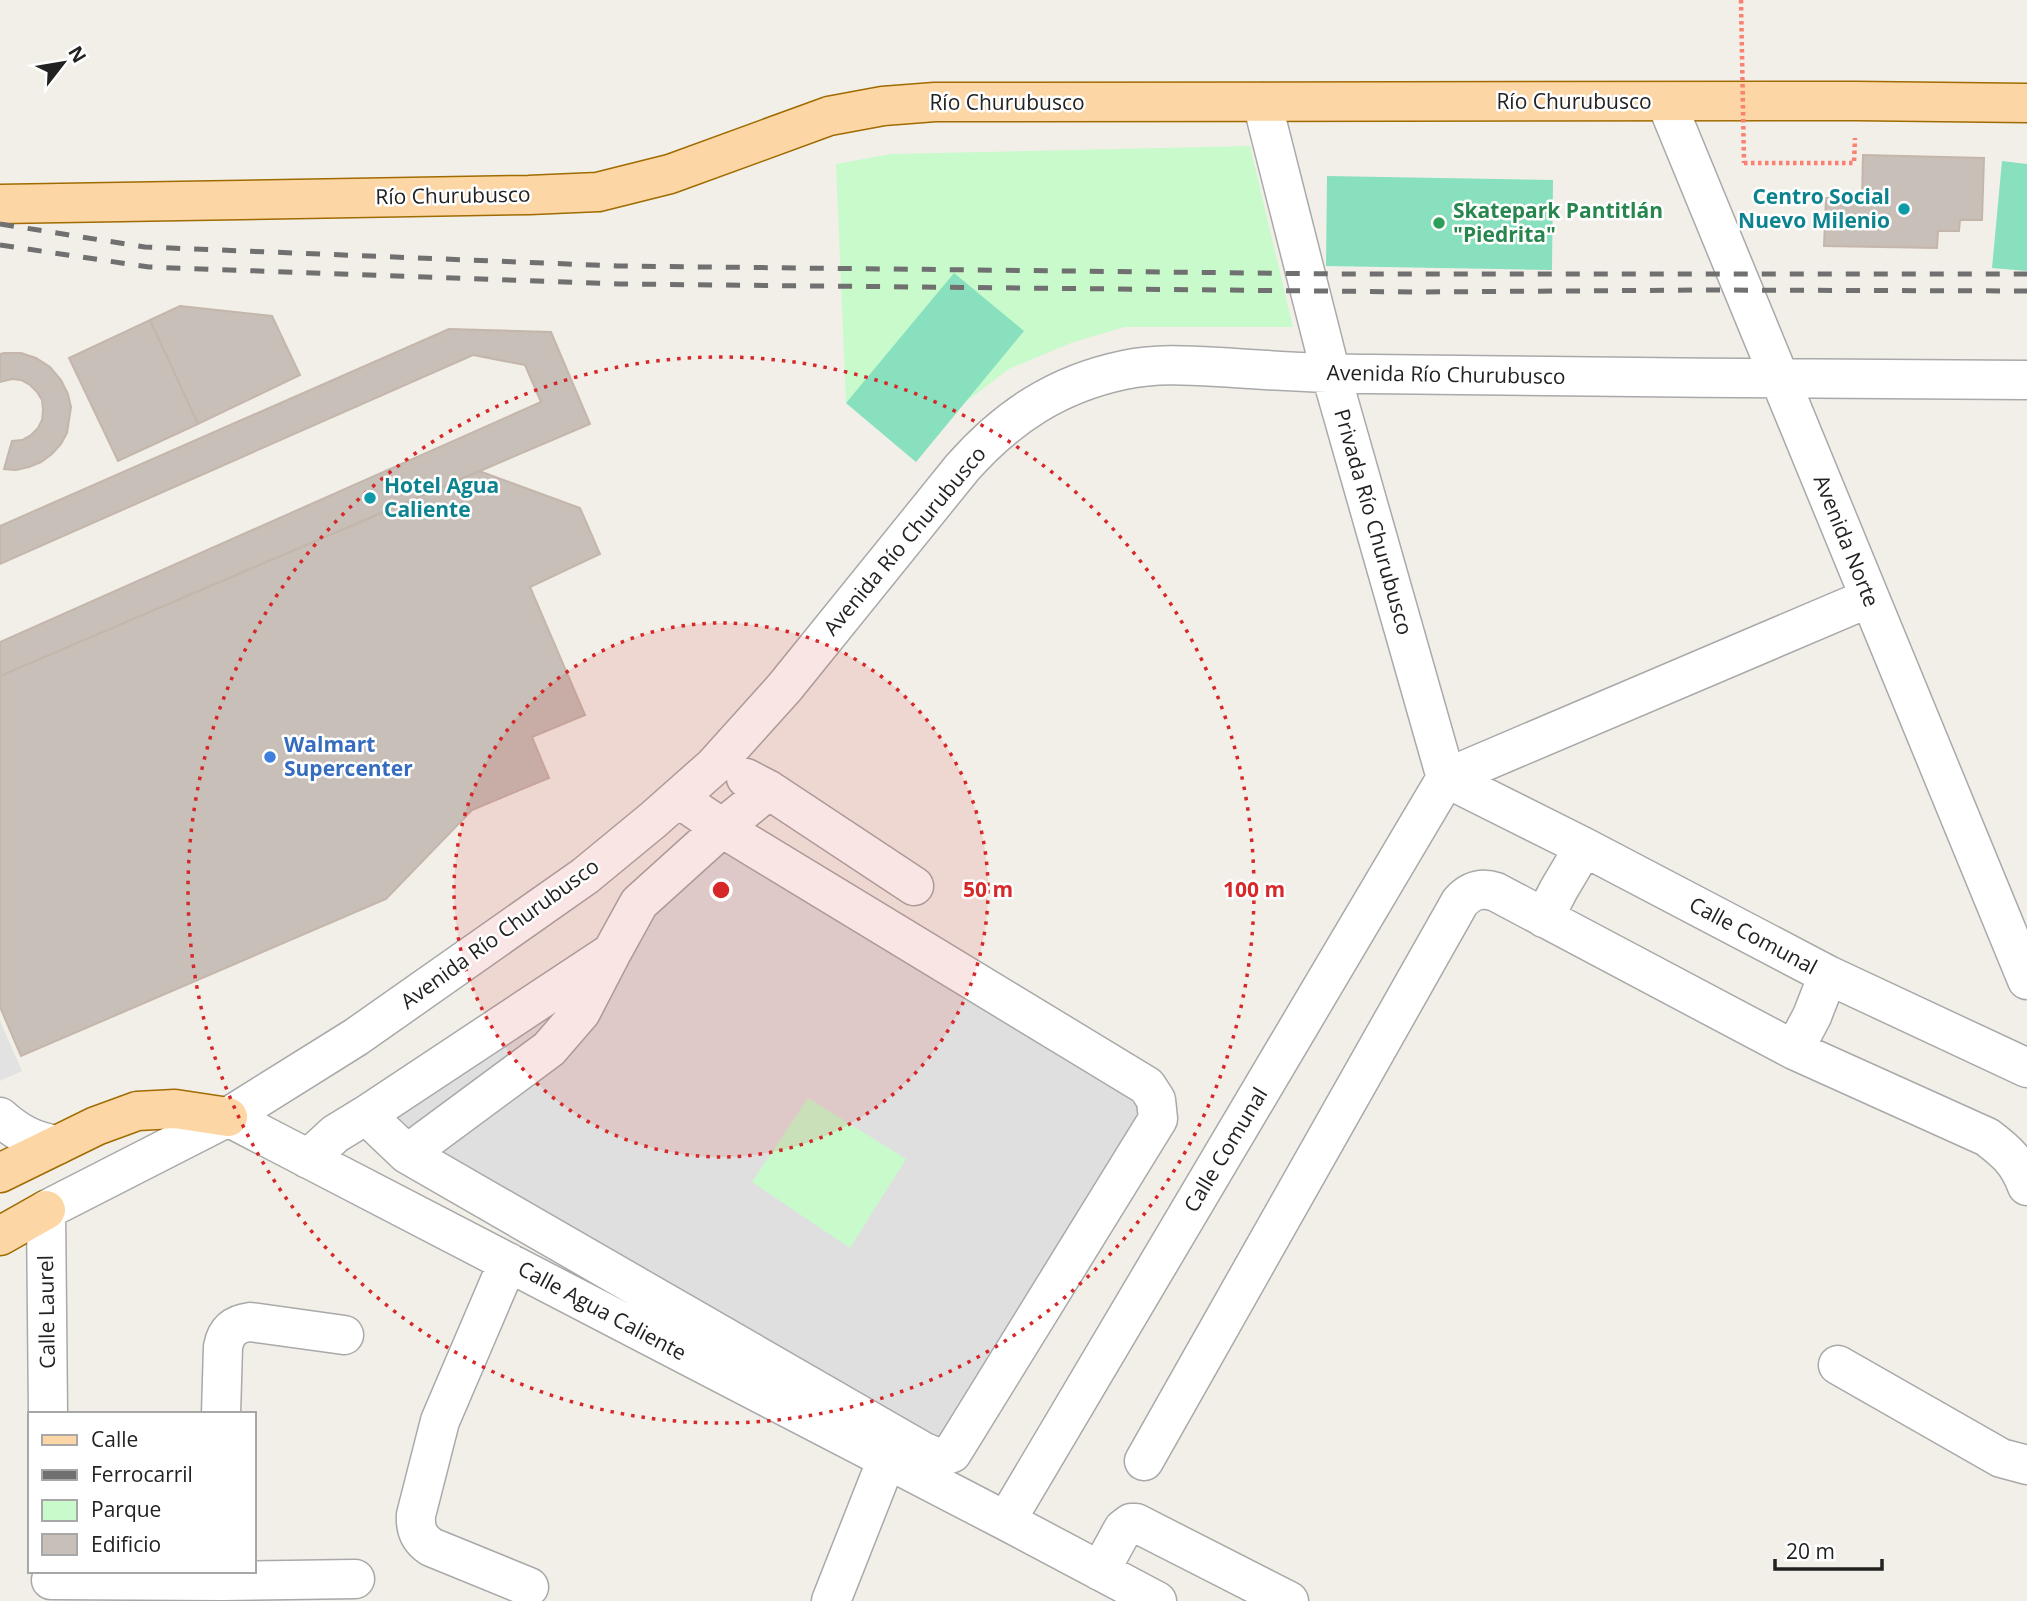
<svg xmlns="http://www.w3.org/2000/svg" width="2027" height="1601" font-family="'Open Sans',sans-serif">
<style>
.residential{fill:#e0dfdf}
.park{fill:#c8facc}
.pitch{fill:#88e0be}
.parking{fill:#e2e2e2}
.building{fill:#c7bfb8;stroke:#c4b6ab;stroke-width:2}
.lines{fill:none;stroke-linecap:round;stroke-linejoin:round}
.minor-casing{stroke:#a9a9a9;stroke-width:41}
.major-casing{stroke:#a06b00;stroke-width:41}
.path{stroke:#fa8072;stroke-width:4.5;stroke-dasharray:3.5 3.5;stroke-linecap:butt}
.minor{stroke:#fff;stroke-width:38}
.major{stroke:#fcd6a4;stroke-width:38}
.rail{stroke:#707070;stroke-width:5;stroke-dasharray:14 14;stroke-linecap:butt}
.path-bridge{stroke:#fa8072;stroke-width:4.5;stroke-dasharray:3.5 3.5;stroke-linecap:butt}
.ring{fill:none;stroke:#d62828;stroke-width:3.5;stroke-dasharray:3.5 7}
.culture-dot{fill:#0f9aa8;stroke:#fff;stroke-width:2.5}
.leisure-dot{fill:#2e9e5b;stroke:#fff;stroke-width:2.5}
.shop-dot{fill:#3f7fe0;stroke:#fff;stroke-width:2.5}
.labels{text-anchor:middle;stroke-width:5;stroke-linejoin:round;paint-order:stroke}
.street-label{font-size:21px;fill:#222;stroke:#fff}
.culture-label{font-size:21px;font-weight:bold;fill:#0d838f;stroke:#fff;text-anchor:end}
.leisure-label{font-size:21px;font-weight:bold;fill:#27864d;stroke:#fff;text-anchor:start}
.shop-label{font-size:21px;font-weight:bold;fill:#366cbe;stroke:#fff;text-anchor:start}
.centre{fill:#d62828;stroke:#fff;stroke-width:3.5}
.ring-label{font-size:21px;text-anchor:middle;font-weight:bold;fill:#d62828;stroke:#fff;stroke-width:5;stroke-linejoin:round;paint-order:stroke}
</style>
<rect width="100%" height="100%" fill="#f2efe9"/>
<path class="residential" d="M722,828l434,272 -204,353 -586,-338 246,-163z"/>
<path class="park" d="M1250,146l43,181h-169l-53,16 -62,26 -46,35 -47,58 -70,-59 -10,-239 55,-10z
M808,1098l98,61 -56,89 -98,-66z"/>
<path class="pitch" d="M2002,161l25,3v107l-35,-3z
M1327,176l226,4 -1,90 -226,-4z
M954,273l70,58 -108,131 -70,-59z"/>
<path class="parking" d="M0,1021l22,50 -22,10z"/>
<path class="building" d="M1863,155l121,3 -2,62h-22l-1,11h-21l-1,17 -113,-2 2,-48h36z
M180,306l92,10 28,59 -102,49 -48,-104z
M150,320l48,104 -80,37 -49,-103z
M449,329l102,3 39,92 -590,252v-34l541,-240 -16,-37 -52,-10 -473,209v-38z
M4,353h17l15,5 14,9 11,13 7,14 3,13 -4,26 -6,11 -9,10 -11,8 -12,5 -13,3 -12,-1 8,-28 10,-1 9,-5 7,-7 4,-8 1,-10 -1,-10 -5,-8 -7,-7 -9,-5 -9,-1 -12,3v-28z
M479,471l101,37 20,46 -70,33 55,128 -53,22 17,41 -77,32 -86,89 -365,157 -21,-49v-331z"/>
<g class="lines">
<g class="minor-casing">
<path id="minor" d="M1262,102l69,272 115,404
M1666,102l361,878
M746,778l23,12 145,96
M1446,778l138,69 244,128 199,93
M1544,918l15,-29 25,-42
M1794,1050l18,-34 16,-41
M366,1115l41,39 517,298 15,6 13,-5 206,-334 -2,-19 -9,-14 -425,-258 -44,-30
M0,1117c18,16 33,24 57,28
M228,1117l778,404 151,80
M407,1154l142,-105 32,-37 30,-58
M308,1159l27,-25 31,-19 246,-163 27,-49 83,-75 47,-38
M508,1262l-68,159 -24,94c-1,15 3,24 15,32l98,40
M1838,1365l163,93 26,7
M48,1414l-2,-204 182,-93 128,-80 229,-161 68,-56 61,-54 71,-79 177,-219c45,-51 95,-84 162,-98 36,-8 73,-4 110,-2 45,3 91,6 137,6 219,3 437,5 656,6
M221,1414l2,-67c3,-16 11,-23 27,-25l94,13
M1144,1461l316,-559c11,-12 21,-15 36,-10l298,158 193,87c20,15 31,25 40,49
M1006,1521l440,-743 423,-180
M1100,1571l23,-42 8,-6h5l153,78
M51,1580l173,1 131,-2
M831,1601l56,-142"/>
</g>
<g class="major-casing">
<path id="major" d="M0,204l529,-9 69,-3 72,-18 159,-58 54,-10 52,-4 921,-1 171,2
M0,1173l96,-47 41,-15 38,-2 53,8
M0,1236l46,-26"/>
</g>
<path class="path" d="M1744,163h110l1,-25"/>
<use href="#minor" class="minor"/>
<use href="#major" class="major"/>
<path class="rail" d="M0,224l145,23 473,19 722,8h687
M0,245l149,22 470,17 800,8 287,-2 321,1"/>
<path class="path-bridge" d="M1741,0l3,163"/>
</g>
<circle cx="721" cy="890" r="267" fill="#d62828" fill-opacity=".12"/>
<g class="ring">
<circle cx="721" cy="890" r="267"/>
<circle cx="721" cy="890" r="533"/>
</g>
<g class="culture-dot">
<circle cx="1904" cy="209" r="7"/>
<circle cx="370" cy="498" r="7"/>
</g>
<circle class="leisure-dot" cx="1439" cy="223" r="7"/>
<circle class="shop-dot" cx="270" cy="757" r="7"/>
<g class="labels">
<g class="street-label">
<text x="1574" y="109">Río Churubusco</text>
<text x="1007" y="110">Río Churubusco</text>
<text transform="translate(453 196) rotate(-1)" y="7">Río Churubusco</text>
<text transform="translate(1446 375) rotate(1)" y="7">Avenida Río Churubusco</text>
<text transform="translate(1373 522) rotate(74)" y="7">Privada Río Churubusco</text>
<text transform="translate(905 541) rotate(-50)" y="7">Avenida Río Churubusco</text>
<text transform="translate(1846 541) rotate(68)" y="7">Avenida Norte</text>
<text transform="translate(500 934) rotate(-36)" y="7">Avenida Río Churubusco</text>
<text transform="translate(1753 936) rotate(28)" y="7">Calle Comunal</text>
<text transform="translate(1226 1150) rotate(-59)" y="7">Calle Comunal</text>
<text transform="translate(602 1311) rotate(28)" y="7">Calle Agua Caliente</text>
<text transform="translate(47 1312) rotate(-91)" y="7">Calle Laurel</text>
</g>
<g class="culture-label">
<text x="1890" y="204">Centro Social<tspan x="1890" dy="24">Nuevo Milenio</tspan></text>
<text x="384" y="493" text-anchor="start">Hotel Agua<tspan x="384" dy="24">Caliente</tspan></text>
</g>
<g class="leisure-label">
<text x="1453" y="218">Skatepark Pantitlán<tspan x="1453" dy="24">"Piedrita"</tspan></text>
</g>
<g class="shop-label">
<text x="284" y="752">Walmart<tspan x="284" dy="24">Supercenter</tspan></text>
</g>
</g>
<circle cx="721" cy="890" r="10" class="centre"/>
<g class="ring-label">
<text x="988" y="897">50 m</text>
<text x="1254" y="897">100 m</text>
</g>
<rect x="28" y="1412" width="228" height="161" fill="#ffffff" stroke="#a7a7a7" stroke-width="2"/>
<rect x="42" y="1435" width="35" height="10" fill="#fcd6a4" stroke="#a7a7a7" stroke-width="2"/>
<text x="91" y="1447" font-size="21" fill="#222222">Calle</text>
<rect x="42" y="1470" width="35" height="10" fill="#707070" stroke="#a7a7a7" stroke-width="2"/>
<text x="91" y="1482" font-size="21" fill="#222222">Ferrocarril</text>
<rect x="42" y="1500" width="35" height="21" fill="#c8facc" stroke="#a7a7a7" stroke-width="2"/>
<text x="91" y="1517" font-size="21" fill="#222222">Parque</text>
<rect x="42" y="1534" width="35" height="21" fill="#c7bfb8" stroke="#a7a7a7" stroke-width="2"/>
<text x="91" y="1552" font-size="21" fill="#222222">Edificio</text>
<g transform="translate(63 63) rotate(59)" stroke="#ffffff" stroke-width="5" paint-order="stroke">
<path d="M0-5L12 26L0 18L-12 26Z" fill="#222222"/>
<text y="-10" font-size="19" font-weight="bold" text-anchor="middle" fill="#222222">N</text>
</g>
<path d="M1775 1559v10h107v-10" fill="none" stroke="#222222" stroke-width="3.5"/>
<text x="1786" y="1559" font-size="21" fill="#222222" stroke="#ffffff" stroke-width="5" paint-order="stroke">20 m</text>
</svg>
